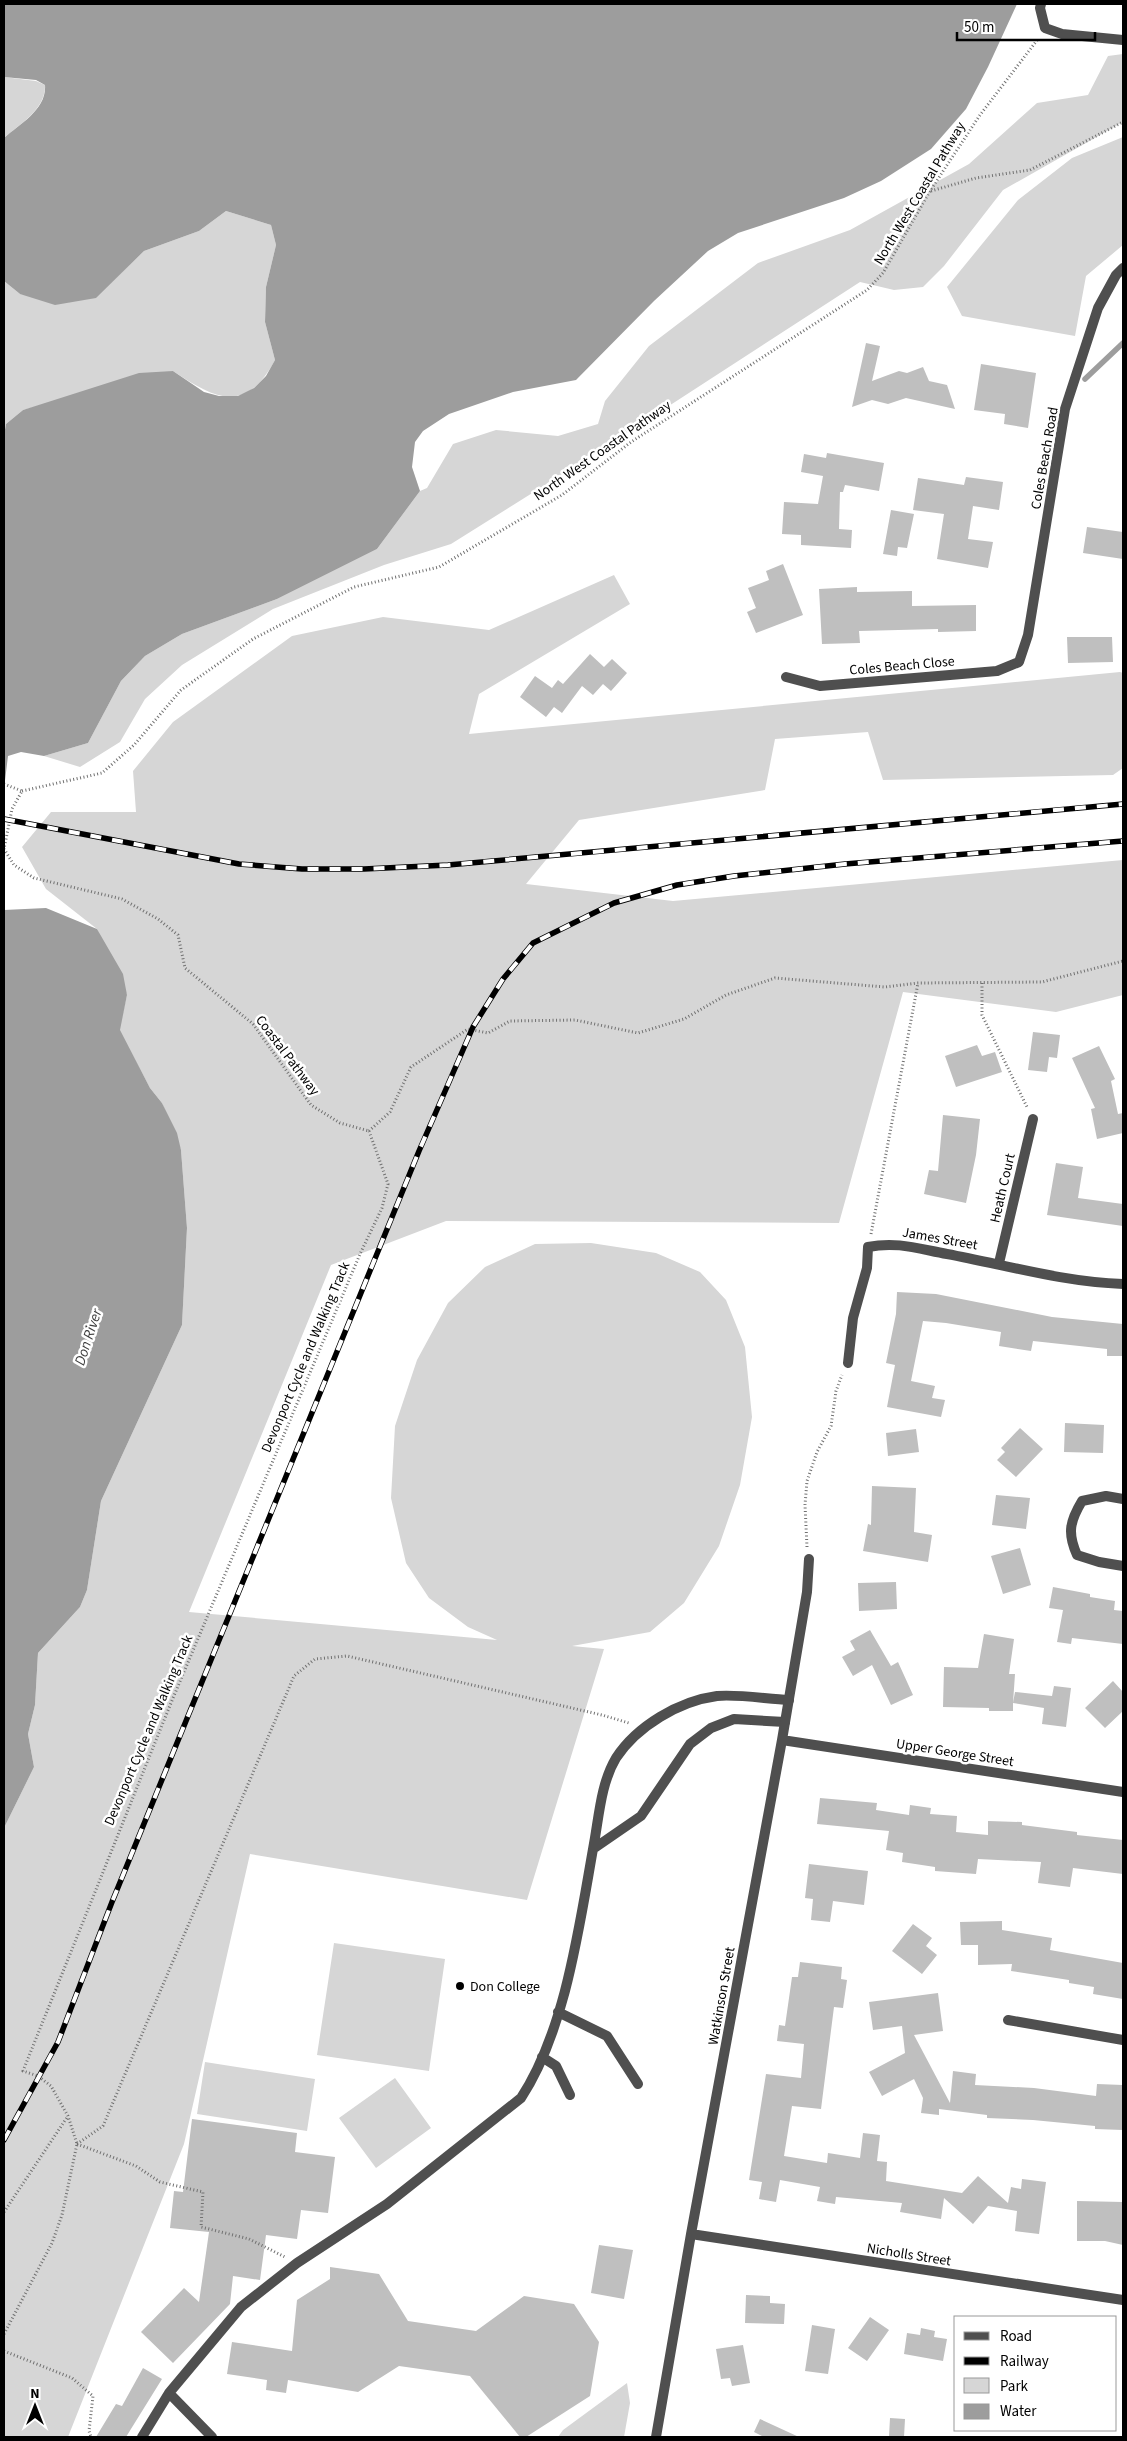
<svg xmlns="http://www.w3.org/2000/svg" width="1127" height="2441" font-family="'Source Sans 3',sans-serif">
<style>
.green{fill:#d6d6d6}
.water{fill:#9d9d9d}
.lines{fill:none;stroke-linecap:round;stroke-linejoin:round}
.stream{stroke:#9d9d9d;stroke-width:5.5}
.building{fill:#bfbfbf}
.path{stroke:#717171;stroke-width:3;stroke-dasharray:1 2.5;stroke-linecap:butt}
.lane{stroke:#4f4f4f;stroke-width:10}
.street{stroke:#4f4f4f;stroke-width:10}
.rail-casing{stroke:#000;stroke-width:5.5}
.rail{stroke:#fff;stroke-width:4;stroke-dasharray:11;stroke-linecap:butt}
.poi-dot{fill:#000;stroke:#fff;stroke-width:2}
.labels{text-anchor:middle;stroke-width:5;stroke-linejoin:round;paint-order:stroke}
.street-label{font-size:14px;fill:#000;stroke:#fff}
.poi-label{font-size:14px;fill:#000;stroke:#fff;text-anchor:start}
.water-label{font-size:15px;font-style:italic;fill:#3e3e3e;stroke:#fff}
</style>
<rect width="100%" height="100%" fill="#fff"/>
<path class="green" d="M1123,54v68l-120,68 -59,76 -21,21 -29,3 -34,-8 -259,168 -150,94 -67,21 -111,44 -91,56 -37,34 -25,43 -40,25 -36,-11 44,-13 33,-62 24,-25 37,-22 95,-35 100,-50 43,-58 7,-3 26,-44 43,-14 62,6 40,-12 7,-23 44,-55 109,-83 92,-33 119,-66 68,-61 51,-8 20,-39z
M4,77l32,4 9,4c1,24 -25,39 -41,53z
M1123,137v108l-37,31 -11,60 -113,-20 -15,-29 71,-87 54,-42z
M226,211l45,14 5,20 -10,42 -1,35 10,38c-29,54 -59,40 -102,11l-150,39 -17,14 -2,11v-154l16,13 75,4 49,-47 55,-20z
M614,575l16,29 -151,90 -10,40 651,-62 3,1v95l-10,7 -230,5 -15,-48 -93,7 -10,51 -186,30 -53,64 147,17 450,-41v135l-67,17 -153,-20 -64,231 -393,-2 -115,44 -142,347 308,28 -29,-13 -39,-29 -23,-35 -15,-65 4,-72 22,-66 31,-57 37,-36 50,-23 56,-1 65,10 44,19 26,28 19,47 7,70 -12,68 -21,61 -35,57 -34,29 -78,14 32,3 -77,251 -277,-46 -66,290 -116,293h-64v-609l30,-61 -6,-33 7,-29 3,-52 42,-46 7,-17 14,-89 81,-176 5,-97 -6,-78 -19,-47 -12,-15 -31,-58 8,-35 -30,-66 -51,-40 -24,-42 29,-35h85l-3,-41 40,-49 119,-86 91,-19 106,13z
M334,1943l111,16 -16,112 -112,-16z
M205,2062l110,17 -8,52 -110,-17z
M395,2078l36,50 -55,40 -37,-50z
M627,2383l3,20 -6,34h-66l5,-7z"/>
<path class="water" d="M4,4h1013l-29,63 -22,42 -35,40 -50,32 -37,17 -106,35 -30,18 -54,50 -78,79 -63,12 -64,22 -26,17 -8,11 -3,25 8,24 -43,58 -100,50 -95,35 -37,22 -24,25 -33,62 -44,13 -23,-4 -13,4 -4,33v-354l2,-11 17,-14 116,-37 34,-2 31,21 15,4h19l16,-8 12,-12 9,-16 -10,-38 1,-35 10,-42 -5,-20 -45,-14 -27,20 -55,20 -48,47 -41,7 -35,-11 -16,-13v-143c16,-14 43,-29 41,-53l-9,-5 -32,-3z
M46,908l51,21 26,45 4,21 -7,35 30,58 12,15 15,30 4,17 6,78 -5,97 -81,176 -14,89 -7,17 -42,46 -3,52 -7,29 6,33 -30,61v-918z"/>
<g class="lines">
<path class="stream" d="M1085,379l38,-36"/>
</g>
<path class="building" d="M866,343l14,3 -8,35 27,-10 8,2 16,-6 6,14 18,4 8,24 -49,-11 -18,6 -16,-4 -20,7z
M981,364l55,9 -8,55 -24,-4 1,-10 -31,-4z
M827,453l57,10 -5,28 -34,-6 -2,7h-3l-1,37 13,1 -1,18 -50,-3v-10l-19,-1 2,-32 34,2 5,-28 -22,-4 3,-18 22,4z
M966,477l37,5 -4,28 -26,-4 -5,33 25,3 -5,26 -51,-9 7,-45 -31,-4 5,-32 46,7z
M891,510l23,4 -7,34 -9,-1 -1,9 -14,-2z
M1087,527l36,5v27l-40,-6z
M783,564l20,51 -47,18 -9,-21 9,-4 -8,-20 21,-8 -3,-9z
M857,587v5l55,-1v15l64,-1v26l-38,1v-3l-79,2 1,12 -38,1 -3,-55z
M1067,637h45l1,25 -45,1z
M590,654l14,13 8,-8 15,14 -16,18 -8,-7 -10,11 -11,-9 -20,27 -8,-6 -8,10 -26,-20 15,-21 17,12 6,-8 5,4z
M1033,1032l27,3 -3,23 -8,-1 -2,15 -19,-2z
M977,1045l5,11 13,-4 7,20 -46,15 -11,-31z
M1099,1046l16,33 -4,2 7,33 5,-1v20l-26,6 -6,-30 4,-1 -23,-50z
M943,1115l37,4 -4,36 -10,48 -42,-9 5,-24 9,1z
M1056,1163l27,4 -5,31 45,6v22l-76,-11z
M897,1292l39,2 116,23 71,7v32h-16v-7l-74,-8 -2,10 -32,-5 2,-14 -55,-9 -23,-2 -12,60 24,5 -3,12 13,2 -4,17 -54,-10 8,-42 -9,-2 10,-49z
M1065,1423l39,2 -1,28 -39,-1z
M1020,1428l23,21 -27,28 -19,-17 8,-8 -4,-4z
M916,1429l3,23 -31,4 -2,-23z
M872,1486l44,2 -2,44 18,3 -4,27 -65,-11 5,-27 3,1z
M996,1495l34,3 -4,31 -34,-4z
M1020,1548l11,37 -28,9 -12,-38z
M896,1582l1,27 -38,2 -1,-28z
M1053,1587l37,7v3l25,4 -1,9 9,1v33l-51,-6 -1,6 -14,-2 6,-32 -14,-2z
M870,1630l21,36 7,-4 15,33 -22,10 -19,-40 -19,11 -11,-19 13,-7 -5,-9z
M984,1634l30,5 -5,35h6l-2,29 2,-11 37,4 2,-10 17,2 -5,39 -24,-3 2,-16 -31,-5v8h-24v-3l-46,-1 1,-40 34,1z
M1113,1681l10,11v19l-18,17 -20,-20z
M820,1798l57,5 -1,7 33,5 1,-10 21,3 -1,6 27,2 -1,16 32,3v-14l34,1v3l55,7v3l46,5v34l-50,-6 -3,19 -32,-4 3,-21 -63,-3 -2,15 -41,-3v-4l-33,-5 1,-9 -17,-3 3,-19 -72,-7z
M809,1864l59,7 -4,34 -31,-4 -3,21 -19,-2 2,-21 -8,-1z
M1002,1921v9l50,8 -2,12 73,13v36l-30,-5 1,-7 -25,-4v-3l-58,-9 1,-7 -34,1v-20h-17l-1,-23z
M913,1924l19,14 -6,8 11,9 -15,19 -30,-23z
M800,1962l42,5 -1,12 6,1 -4,28 -9,-1 -13,102 -29,-3 -8,50 43,7 1,-10 32,5 3,-25 17,2 -3,26 10,1 -1,19 76,12 16,-17 30,27 3,-16 10,2 1,-10 24,3 -7,52 -24,-3 2,-20 -29,-5 -15,18 -29,-26 -3,21 -41,-7 2,-9 -66,-6 -1,7 -18,-3 3,-14 -40,-7 -4,22 -17,-3 3,-17 -13,-2 17,-106 35,4 3,-34 -27,-3 2,-16 6,1 7,-49h6z
M938,1993l5,38 -29,4 36,68 3,-32 23,3 -1,11 59,3 62,8 1,-12 26,1v45l-28,-1v-3l-62,-6 -46,-2v-3l-48,-6v6l-18,-2 2,-15 -9,-19 -32,17 -13,-24 36,-19 -3,-27 -29,4 -4,-28z
M192,2119l105,14 -2,19 40,5 -7,56 -27,-3 -4,29 -31,-4 -6,45 -27,-4 -3,28 -57,59 -32,-31 43,-44 15,14 10,-70 -39,-4 4,-37 9,1z
M1077,2201l46,1v43l-18,-4h-28z
M599,2245l34,5 -9,49 -33,-6z
M330,2267l49,7 29,47 68,10 48,-35 50,8 25,38 -9,54 -64,41h-6l-50,-61 -71,-10 -41,26 -70,-12 -2,13 -20,-3 1,-10 -40,-6 5,-32 60,9 5,-51 33,-21z
M746,2295l24,1v7l15,1 -1,20 -39,-1z
M870,2317l19,13 -22,31 -19,-13z
M812,2325l23,4 -7,45 -23,-3z
M921,2328l14,3 -1,6 13,2 -4,22 -39,-7 3,-21 13,2z
M743,2345l7,38 -18,3 -2,-8 -9,1 -5,-30z
M143,2368l19,11 -36,58h-30l20,-33 6,2z
M890,2418l15,1 -1,18h-15z
M760,2419l39,18h-35l-10,-5z"/>
<g class="lines">
<path class="path" d="M931,191l45,-13 54,-8 93,-48
M4,784l18,7 -10,18 -8,40 10,16 20,13 88,21 36,20 20,16 7,33 68,56 58,81 29,18 29,8
M22,791l80,-18 32,-28 47,-55 72,-51 101,-52 85,-20 123,-72 69,-53 236,-152 16,-17 47,-82 50,-76 58,-76
M982,983v32l45,92
M369,1131l21,-19 21,-45 57,-38 20,4 22,-12 65,-1 63,13 46,-14 42,-24 49,-17 110,9 33,-4 124,-1 81,-21
M871,1234l47,-251
M807,1547l-2,-42 2,-24 10,-29 14,-26 5,-35 6,-16
M77,2144l26,-18 191,-450 21,-17 32,-3 255,59 27,8
M77,2144l59,22 24,16 43,10 -2,35 48,12 36,18
M4,2212l64,-96
M4,2334l48,-91 10,-28 15,-71 -9,-28 -17,-30 -13,-10 -15,-5 150,-373 187,-444 22,-46 6,-24 -19,-53
M4,2351l68,27 21,18 -4,35 2,6"/>
<path class="lane" d="M1041,4l-1,4 5,20 17,6 61,6
M593,1849l48,-33 49,-72 21,-16 23,-9 51,3
M558,2012l49,24 31,48
M542,2057l14,9 14,29
M169,2393l43,44
M142,2437l27,-44 72,-86 56,-44 90,-59 134,-106c44,-67 58,-170 72,-249 6,-30 7,-64 23,-91 21,-32 63,-57 101,-62 21,-2 50,3 72,4"/>
<path class="street" d="M786,677l34,9 177,-15 22,-9 9,-27 37,-226 33,-101 18,-33 7,-7
M999,1263l34,-144
M848,1363l5,-45 14,-50 1,-21c29,-6 51,2 79,7 59,11 116,28 176,30
M1123,1499l-17,-3 -24,5c-12,20 -15,32 -5,54l22,7 24,4
M782,1740l341,52
M1008,2020l115,20
M691,2234l432,66
M656,2437l35,-203 91,-494 25,-148 2,-33"/>
<g class="rail-casing">
<path id="rail" d="M4,819l235,45 63,5h62l84,-4 675,-61
M4,2140l54,-98 54,-140 307,-751 54,-124 30,-48 30,-36 81,-40 63,-18 57,-9 111,-12 278,-23"/>
</g>
<use href="#rail" class="rail"/>
</g>
<circle class="poi-dot" cx="460" cy="1986" r="5"/>
<g class="labels">
<g class="street-label">
<text transform="translate(919 193) rotate(-59)" y="5">North West Coastal Pathway</text>
<text transform="translate(602 450) rotate(-35)" y="5">North West Coastal Pathway</text>
<text transform="translate(1044 458) rotate(-80)" y="5">Coles Beach Road</text>
<text transform="translate(902 665) rotate(-5)" y="5">Coles Beach Close</text>
<text transform="translate(288 1055) rotate(53)" y="5">Coastal Pathway</text>
<text transform="translate(1002 1188) rotate(-77)" y="5">Heath Court</text>
<text transform="translate(940 1238) rotate(10)" y="5">James Street</text>
<text transform="translate(305 1357) rotate(-67)" y="5">Devonport Cycle and Walking Track</text>
<text transform="translate(148 1730) rotate(-67)" y="5">Devonport Cycle and Walking Track</text>
<text transform="translate(955 1752) rotate(9)" y="5">Upper George Street</text>
<text transform="translate(721 1996) rotate(-80)" y="5">Watkinson Street</text>
<text transform="translate(909 2254) rotate(9)" y="5">Nicholls Street</text>
</g>
<g class="poi-label">
<text x="470" y="1991">Don College</text>
</g>
<g class="water-label">
<text transform="translate(88 1337) rotate(-72)" y="5">Don River</text>
</g>
</g>
<rect width="1127" height="2441" fill="none" stroke="#000000" stroke-width="10"/>
<rect x="954" y="2316" width="162" height="115" fill="#ffffff" stroke="#999999"/>
<rect x="964" y="2332" width="25" height="8" fill="#4f4f4f" stroke="#999999"/>
<text x="1000" y="2341" font-size="15" fill="#000000">Road</text>
<rect x="964" y="2357" width="25" height="8" fill="#000000" stroke="#999999"/>
<text x="1000" y="2366" font-size="15" fill="#000000">Railway</text>
<rect x="964" y="2378" width="25" height="15" fill="#d6d6d6" stroke="#999999"/>
<text x="1000" y="2391" font-size="15" fill="#000000">Park</text>
<rect x="964" y="2404" width="25" height="15" fill="#9d9d9d" stroke="#999999"/>
<text x="1000" y="2416" font-size="15" fill="#000000">Water</text>
<g transform="translate(35 2406)" stroke="#ffffff" stroke-width="4" paint-order="stroke">
<path d="M0-4L9 19L0 12L-9 19Z" fill="#000000"/>
<text y="-8" font-size="14" font-weight="bold" text-anchor="middle" fill="#000000">N</text>
</g>
<path d="M957 32v8h138v-8" fill="none" stroke="#000000" stroke-width="2.5"/>
<text x="964" y="32" font-size="15" fill="#000000" stroke="#ffffff" stroke-width="4" paint-order="stroke">50 m</text>
</svg>
